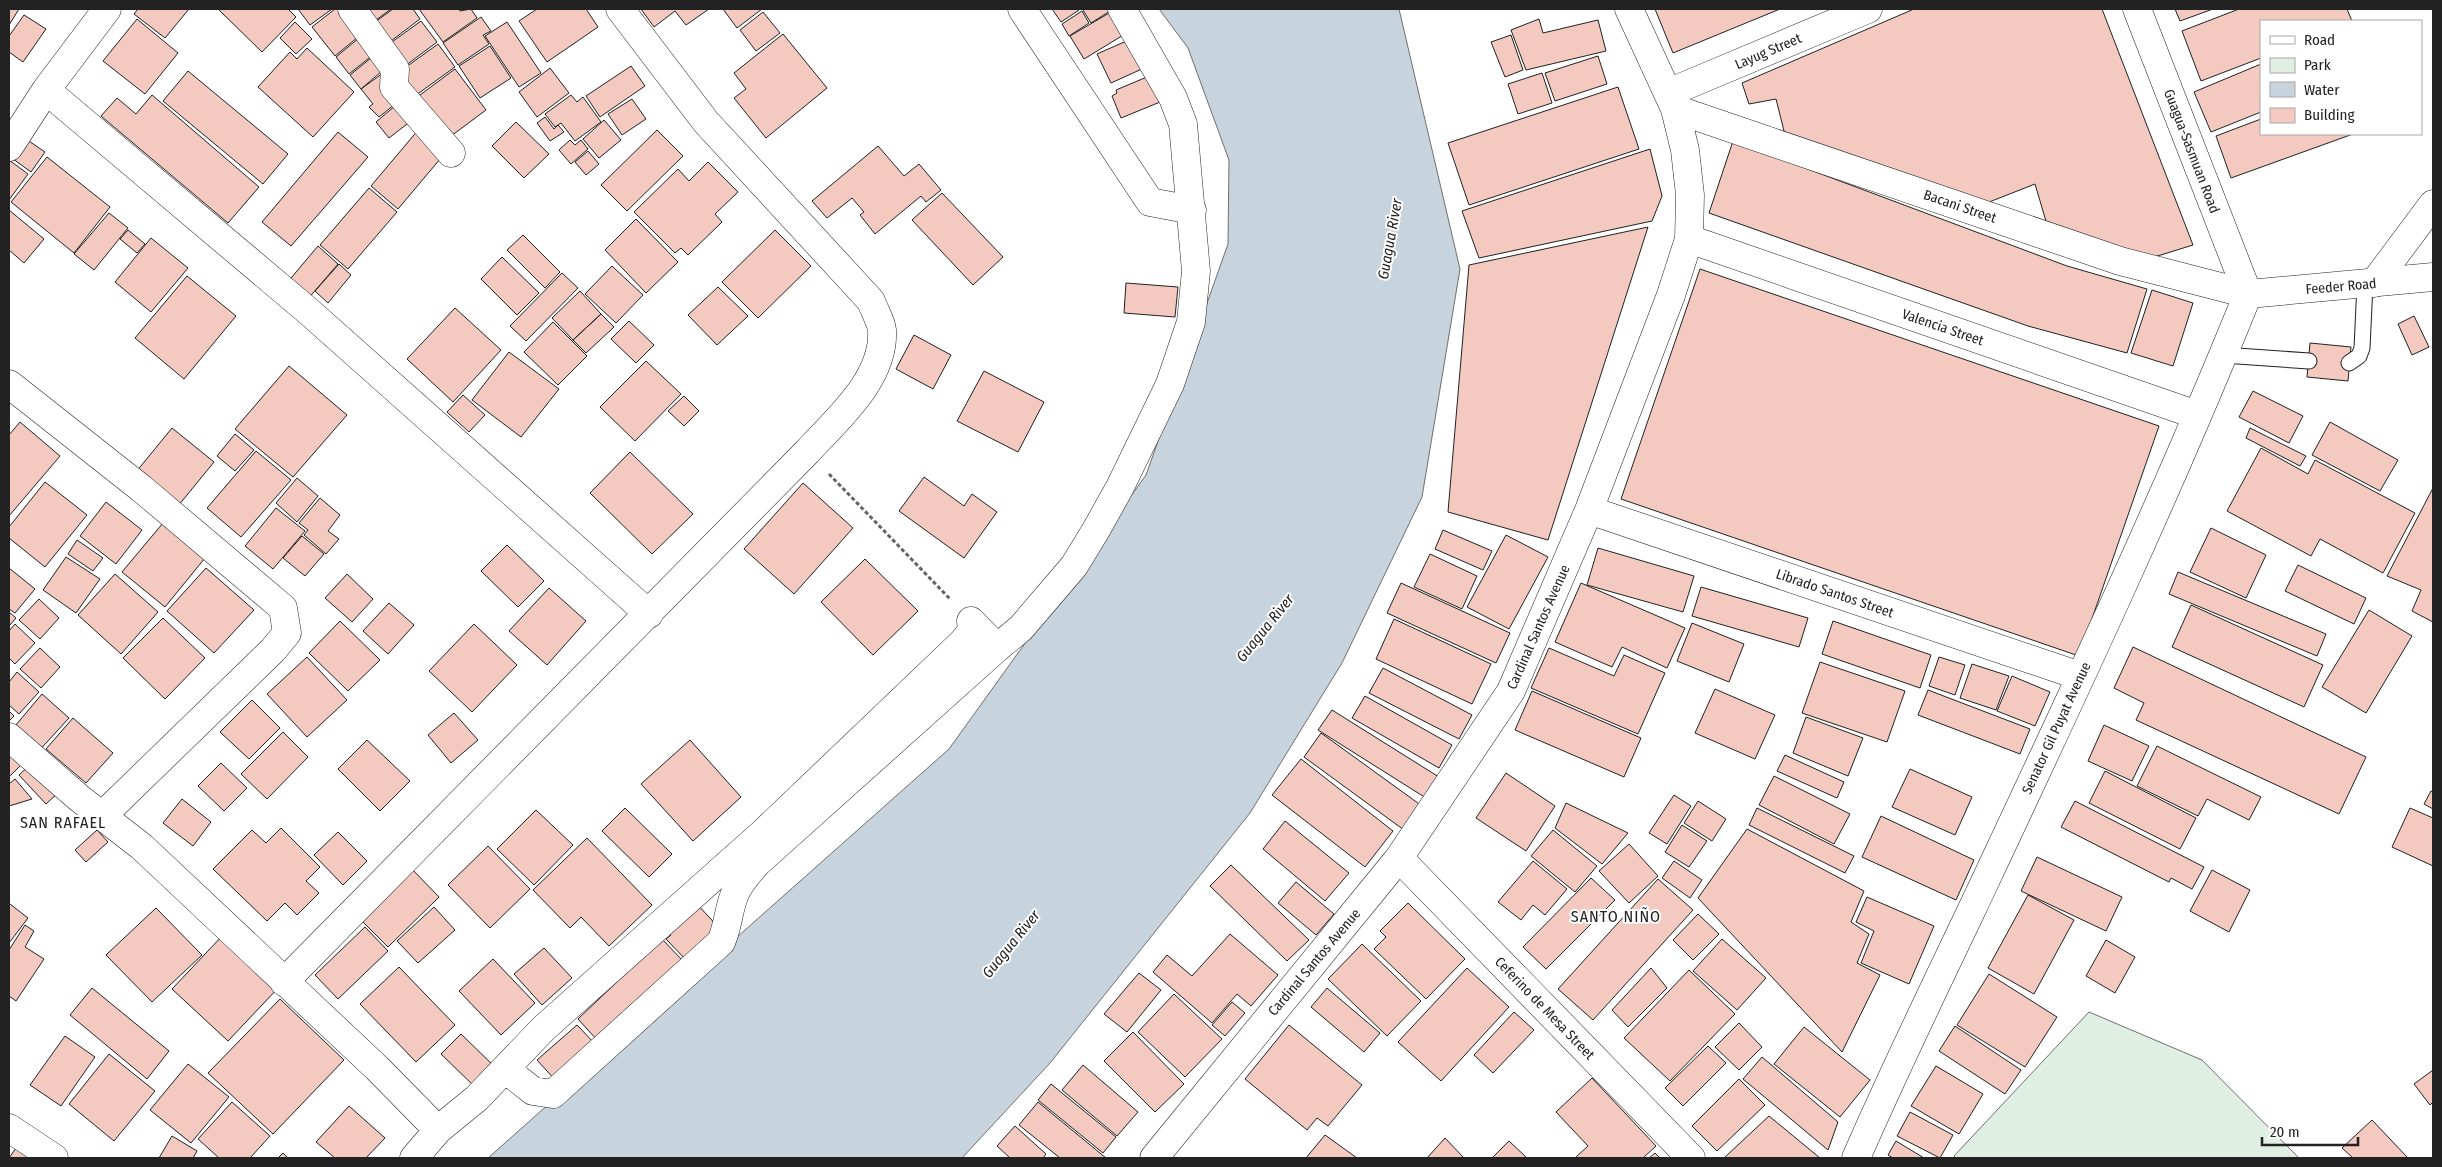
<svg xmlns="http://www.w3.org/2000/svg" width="2442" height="1167" font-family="'Fira Sans Condensed',sans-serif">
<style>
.green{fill:#e0efe3;stroke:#6f6f6f}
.water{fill:#c7d3dd;stroke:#6f6f6f}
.building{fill:#f3c9c0;stroke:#222}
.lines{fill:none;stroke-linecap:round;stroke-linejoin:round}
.service-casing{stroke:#222;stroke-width:17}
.minor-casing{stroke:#222;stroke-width:29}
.tertiary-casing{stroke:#222;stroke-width:29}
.secondary-casing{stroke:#222;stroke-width:29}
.path{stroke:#646464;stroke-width:3;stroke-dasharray:4 2.5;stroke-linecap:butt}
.service{stroke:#fff;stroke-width:15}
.minor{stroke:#fff;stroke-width:28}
.tertiary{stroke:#fff;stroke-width:28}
.secondary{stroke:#fff;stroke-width:28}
.labels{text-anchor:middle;stroke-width:4;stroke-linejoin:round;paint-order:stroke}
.street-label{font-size:14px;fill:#222;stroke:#fff}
.water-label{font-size:15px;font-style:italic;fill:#222;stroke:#fff}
.quarter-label{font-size:16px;letter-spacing:1px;fill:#222;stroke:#fff}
</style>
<rect width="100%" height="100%" fill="#fff"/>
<path class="green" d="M2089,1012l113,48 97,98h-343l-2,-2z"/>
<path class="water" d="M1159,9h240l61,260 -38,228 -80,166 -92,150 -200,250 -88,95h-474l461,-409 197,-274 82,-231 1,-84 -41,-112z"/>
<path class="building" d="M9,9h10l-10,16z
M138,9h51l-24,29 -31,-24z
M218,9h70l8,8 -34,35z
M298,9h34l-22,16z
M335,9h10l19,23 -29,24 -23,-29z
M355,9h36l-23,17z
M393,9h20l7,10 -37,28 -15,-20z
M419,9h40l1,2 11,-2 6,9 -34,24z
M537,9h49l12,18 -51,35 -28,-41z
M641,9h68l-23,16 -11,-14 -21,16z
M723,9h39l-25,19z
M1052,9h26l1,1 -18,12z
M1085,9h23l2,2 -19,12 -8,-13z
M1655,9h125l-107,44z
M1914,9h188l91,236 -58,18 -87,-35 -13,-44 -56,22 -194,-71 -9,-36 -27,5 -7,-21z
M2175,9h38l-33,12z
M2239,9h108l5,12h-91v37l-60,23 -19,-50z
M1082,11l7,12 -20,13 -7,-12z
M763,12l17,21 -24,18 -16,-21z
M1111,12l14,22 -41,25 -14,-23z
M24,15l22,14 -23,33 -14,-10v-16z
M481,17l10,14 -8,4 6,9 -31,21 -15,-22z
M137,19l41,34 -33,41 -42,-33z
M1539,19l4,14 55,-13 8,31 -80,19 -15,-40z
M421,21l16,21 -36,27 -16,-22z
M295,22l17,17 -16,15 -16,-16z
M507,22l34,51 -22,14 -34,-51z
M365,33l14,17 -30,24 -13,-17z
M783,34l44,54 -61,50 -32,-40 12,-9 -12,-16z
M1511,35l12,35 -18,7 -14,-35z
M1131,39l13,29 -33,15 -14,-29z
M438,44l17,23 -43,31 -17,-23z
M490,46l21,32 -31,20 -21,-32z
M307,48l47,44 -41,45 -55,-50 32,-35 7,7z
M1598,56l9,28 -52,17 -10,-28z
M371,58l11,13 -21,18 -11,-14z
M2261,64v48l-50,20 -17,-40z
M631,66l14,20 -45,31 -14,-21z
M550,68l19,25 -32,24 -18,-25z
M455,69l31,41 -43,32 -31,-41z
M188,71l100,83 -25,30 -100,-83z
M383,73l16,28 -20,16 -10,-10 4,-3 -12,-15z
M1542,73l10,30 -34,11 -10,-30z
M1154,74l11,26 -44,18 -9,-22 5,-3 -1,-3z
M1618,87l21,62 -170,56 -21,-62z
M152,95l107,92 -31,36 -127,-107 16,-18 19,16z
M571,95l6,7 6,-5 18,25 -26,19 -14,-18 -6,4 -10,-13z
M632,99l14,20 -24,16 -14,-21z
M402,100l14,17 -27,21 -13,-16z
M545,117l9,12 4,-4 6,7 -14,9 -13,-18z
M2261,119v15h92l-122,44 -15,-42z
M604,120l17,20 -22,18 -16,-19z
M516,122l33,32 -25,24 -32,-32z
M419,129l27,23 -48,57 -27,-23z
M657,130l26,26 -56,55 -26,-26z
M338,132l30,25 -77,89 -29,-24z
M20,135l25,17 -14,20 -22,-16z
M570,140l5,5 6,-5 7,9 -17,15 -12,-14z
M1733,141l334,125 80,23 -20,64 -99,-27 -319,-113z
M878,146l26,30 15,-12 22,26 -15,12 -5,-6 -46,38 -15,-19 4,-3 -12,-14 -25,20 -15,-17z
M1650,149l12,47 -10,25 -173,37 -17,-47z
M588,151l11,13 -13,11 -11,-13z
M47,157l63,50 -36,46 -63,-51z
M9,160l19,14 -19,26z
M708,162l30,30 -23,22 7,8 -34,33 -7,-7 -6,5 -41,-41 44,-43 11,12z
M369,188l28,24 -49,57 -28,-24z
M942,193l61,64 -30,28 -61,-65z
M9,210l35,29 -20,24 -15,-13z
M109,213l19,15 -34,42 -20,-16z
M636,219l42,43 -32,31 -41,-43z
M1648,227l-100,313 -100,-28 21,-247z
M128,230l17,14 -8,9 -17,-14z
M775,230l36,36 -53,52 -36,-36z
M523,235l37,37 -15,16 -38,-38z
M151,238l37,30 -37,44 -36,-30z
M318,246l20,18 -31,36 -21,-16z
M502,257l37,36 -22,22 -36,-36z
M339,264l12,11 -23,28 -13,-12z
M612,266l31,29 -27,28 -31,-29z
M1700,269l459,157 -80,230 -458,-157z
M562,273l16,15 -52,53 -16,-15z
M187,276l49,40 -52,63 -49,-41z
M1126,283l52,4 -3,30 -51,-4z
M718,287l30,29 -31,29 -29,-30z
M2152,290l41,13 -20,63 -42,-13z
M580,291l21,23 -28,26 -21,-22z
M455,308l46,42 -48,52 -46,-43z
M601,314l13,13 -28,26 -13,-13z
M2414,316l15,31 -17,8 -14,-31z
M629,321l25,24 -18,18 -25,-24z
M553,322l34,34 -29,29 -34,-33z
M914,335l37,20 -18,34 -37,-20z
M2310,343l41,4 -3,34 -41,-4z
M509,352l50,37 -38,48 -49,-37z
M646,361l35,33 -46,47 -35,-34z
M289,366l58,49 -54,62 -58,-48z
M984,371l60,31 -26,50 -61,-31z
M2253,391l50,25 -14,27 -50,-26z
M463,395l22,20 -16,17 -22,-20z
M684,396l15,15 -15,15 -16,-15z
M20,422l40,34 -51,60v-81z
M2330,422l68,38 -18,31 -68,-36z
M172,428l42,34 -36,44 -42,-34z
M2250,428l56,28 -6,10 -54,-28z
M235,434l19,16 -19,21 -18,-15z
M2261,448l47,26 7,-14 100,53 -32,60 -63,-34 -9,17 -84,-45z
M256,451l35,29 -50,57 -34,-29z
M630,452l63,62 -41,40 -62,-61z
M924,477l40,29 8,-12 25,18 -33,46 -65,-47z
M297,478l21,18 -21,26 -21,-19z
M45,482l42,33 -42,52 -36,-29v-11z
M803,483l50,45 -59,66 -50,-45z
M2433,488v134l-21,-11 9,-21 -34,-14z
M320,498l20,17 -12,16 11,8 -13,15 -22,-19 4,-5 -9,-7z
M106,502l36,28 -26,34 -36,-28z
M276,508l29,23 -32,38 -28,-23z
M163,523l42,35 -40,49 -43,-35z
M2211,528l55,27 -20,43 -56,-26z
M1443,530l49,21 -9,19 -48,-21z
M1506,535l42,22 -39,72 -42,-22z
M302,536l22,18 -19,22 -22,-18z
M77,540l26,18 -10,13 -25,-17z
M507,545l37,36 -26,26 -37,-36z
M1598,548l96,28 -11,36 -96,-27z
M1430,554l47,22 -15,33 -48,-22z
M66,557l34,22 -24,34 -33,-23z
M865,559l53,52 -45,44 -52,-53z
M2298,565l68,33 -12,26 -69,-33z
M9,568l26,21 -20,24 -6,-4z
M206,568l48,42 -40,43 -47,-42z
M2178,572l148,62 -9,22 -148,-62z
M115,574l43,38 -37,42 -43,-39z
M347,574l26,25 -21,23 -27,-24z
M1401,583l109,50 -14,30 -109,-50z
M1581,583l104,45 -18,40 -45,-21 -10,20 -57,-25z
M1701,587l107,31 -9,29 -107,-31z
M549,588l37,33 -39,44 -38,-34z
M39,599l20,19 -19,21 -21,-19z
M389,603l25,22 -26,29 -25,-23z
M2191,605l132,60 -19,42 -132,-60z
M2369,610l43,26 -46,77 -44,-26z
M9,612l7,6 -7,8z
M163,618l42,40 -40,41 -42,-41z
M1394,619l97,45 -19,40 -96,-45z
M340,621l40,39 -32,31 -39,-38z
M1833,621l98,34 -11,33 -98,-34z
M1692,623l52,21 -15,38 -52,-21z
M15,624l20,19 -20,21 -6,-6v-27z
M474,624l43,41 -45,47 -43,-41z
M2133,647l233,110 -27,57 -203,-94 8,-17 -30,-15z
M40,648l20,19 -19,21 -21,-19z
M1549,648l65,28 10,-21 41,18 -27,61 -107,-46z
M307,657l40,43 -40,37 -40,-43z
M1939,657l26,8 -10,30 -26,-9z
M1820,662l85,29 -18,51 -85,-29z
M1972,664l37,12 -13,34 -36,-12z
M1383,668l89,47 -13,24 -90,-46z
M17,672l22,20 -20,22 -10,-9v-23z
M2012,676l38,16 -15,34 -38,-15z
M1715,689l60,26 -20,44 -60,-26z
M1928,690l102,39 -10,25 -102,-39z
M1532,691l109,47 -17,39 -109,-47z
M42,694l27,24 -33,36 -26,-22z
M1365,696l87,49 -13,23 -87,-50z
M252,700l28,28 -31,31 -29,-27z
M1332,710l107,67 -13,21 -108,-68z
M9,711l5,5 -5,5z
M454,713l24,27 -27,23 -23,-28z
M1806,717l57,21 -15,38 -55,-23z
M73,718l40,35 -27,30 -40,-34z
M2104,725l45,21 -17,35 -44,-20z
M283,732l25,25 -41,42 -26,-25z
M1321,733l101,73 -18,24 -100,-73z
M367,740l43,41 -30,30 -42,-42z
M690,740l51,57 -48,44 -52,-57z
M9,743l17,17 -16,16 -1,-1z
M2157,746l104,51 -12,23 -42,-21 -9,17 -61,-30z
M1785,755l59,27 -7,16 -60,-27z
M1301,759l92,72 -28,36 -93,-72z
M32,763l27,29 -13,12 -27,-29z
M221,763l26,25 -23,23 -26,-25z
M1910,769l62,28 -17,38 -63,-28z
M2105,771l91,47 -16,31 -91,-46z
M1506,773l49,33 -29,45 -50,-33z
M1774,776l76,38 -16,30 -75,-39z
M15,779l17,20 -23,7v-22z
M2431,791l2,1v17l-9,-5z
M1674,795l17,11 -24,38 -18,-11z
M182,799l29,23 -18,24 -30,-23z
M1698,801l28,18 -14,22 -28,-18z
M2075,801l129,66 -12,22 -21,-11 -2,4 -108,-55z
M1566,803l62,30 -26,31 -47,-36z
M625,808l47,46 -23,23 -47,-46z
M1757,808l97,48 -9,17 -96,-48z
M2410,808l23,10v48l-41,-19z
M536,810l37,35 -39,40 -37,-36z
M1881,816l93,44 -18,40 -94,-43z
M1285,821l64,52 -24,28 -62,-52z
M1682,825l25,16 -18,26 -24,-15z
M281,828l39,39 -14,14 13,12 -22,22 -12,-12 -18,18 -54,-52 39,-39 14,13z
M1747,829l117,62 -13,31 18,12 -12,29 23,12 -38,77 -144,-154z
M97,830l11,12 -22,20 -11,-12z
M1553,830l44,36 -22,26 -44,-36z
M338,832l29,29 -24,24 -29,-30z
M587,838l65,67 -43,41 -28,-29 -11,11 -37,-38z
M1629,844l29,32 -29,27 -30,-32z
M488,846l42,43 -40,39 -42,-43z
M2037,857l85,40 -16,34 -85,-40z
M1533,861l34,28 -22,26 -12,-10 -12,15 -23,-18z
M1674,861l28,19 -12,18 -28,-20z
M1231,865l78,75 -22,21 -77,-75z
M410,867l29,30 -51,50 -27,-27z
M2212,870l38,20 -21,42 -39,-21z
M1591,878l24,22 -69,69 -23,-22z
M1658,879l35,31 -100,110 -35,-31z
M1296,882l38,32 -18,21 -38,-32z
M2028,895l46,25 -40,74 -46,-26z
M1867,897l67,29 -25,58 -48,-21 13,-32 -18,-9z
M696,903l26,28 -34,31 -22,-23 5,-4 -4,-4z
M1408,903l57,56 -39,40 -52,-50 12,-12 -6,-6z
M10,904l18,14 -19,25v-37z
M434,907l21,23 -37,33 -21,-22z
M156,908l46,47 -50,47 -46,-47z
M1698,914l21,20 -26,26 -20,-20z
M25,925l9,6 -9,16 19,12 -28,42 -7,-5v-46z
M365,927l23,24 -50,48 -23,-24z
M1230,934l48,41 -27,31 -14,-12 -25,29 -59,-51 14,-17 25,21z
M223,935l56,52 -51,54 -56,-52z
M662,939l21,22 -85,80 -20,-22z
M1722,939l44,39 -29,32 -44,-39z
M2106,940l29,17 -20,36 -29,-17z
M1362,944l59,57 -34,35 -59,-57z
M544,948l28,30 -30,27 -28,-31z
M493,959l42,44 -34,32 -42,-44z
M399,967l56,58 -39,37 -56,-58z
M1467,968l42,39 -68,74 -43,-39z
M1651,968l16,20 -39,39 -16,-17z
M1689,970l46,44 -65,67 -46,-43z
M1139,973l22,17 -34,42 -23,-18z
M1989,974l68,43 -32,50 -68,-42z
M92,988l77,63 -22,28 -77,-64z
M1327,988l53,45 -16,19 -53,-45z
M1174,994l48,45 -37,38 -47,-45z
M280,999l64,61 -71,74 -65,-61z
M1232,1002l13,11 -20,23 -13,-11z
M1514,1012l20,18 -41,43 -19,-18z
M1739,1023l23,24 -23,23 -24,-23z
M577,1025l20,21 -40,36 -20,-22z
M1289,1025l73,60 -34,41 -11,-8 -10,12 -62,-51z
M1955,1026l66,44 -16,24 -66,-43z
M1804,1027l66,53 -30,37 -66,-53z
M1133,1032l51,52 -29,28 -51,-51z
M461,1034l35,34 -20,20 -35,-34z
M65,1036l30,21 -34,49 -31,-21z
M1708,1046l18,17 -43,43 -18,-18z
M109,1054l46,37 -41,50 -45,-37z
M1762,1057l76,65 -10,28 -85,-71z
M188,1064l41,33 -38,46 -41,-33z
M1083,1065l55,47 -21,24 -55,-46z
M1936,1066l47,28 -24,40 -48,-28z
M2433,1070v32l-3,3 -16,-21z
M1592,1078l64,68 -13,12h-68l13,-12 -32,-34z
M1739,1079l26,26 -48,46 -25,-25z
M1051,1084l65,53 -13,16 -65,-53z
M232,1102l38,34 -20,22h-31l-21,-19z
M1038,1102l68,56h-46l-41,-33z
M349,1106l36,32 -19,20h-31l-19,-16z
M1910,1112l43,23 -13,23 -43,-22z
M1769,1116l51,42h-96z
M2372,1120l36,38h-55l-11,-10z
M1015,1126l31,28 -3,4h-33l-13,-12z
M1325,1135l32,23h-51z
M172,1136l25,15 -4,7h-34z
M1445,1138l19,20h-37z
M1509,1141l18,17h-35z
M1896,1141l28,17h-31l-5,-3z
M19,1144l17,14h-27z
M283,1153l5,5h-10z
M1655,1153l5,5h-11z"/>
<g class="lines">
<g class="service-casing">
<path id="service" d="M2223,355l86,6
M2349,363l10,-7 3,-8 3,-64"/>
</g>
<g class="minor-casing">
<path id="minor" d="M352,9l43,60 -1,18 57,66
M1022,9l128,193 42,8
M46,90l261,220 342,304
M1668,93l200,-84
M1675,109l445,152 128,33
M9,147l37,-57 61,-81
M1689,239l508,176
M2374,283l59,-79
M9,384l133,105 141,119 4,25 -14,17 -170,165
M1589,510l491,166
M971,621l26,27 24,-20 53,-62 22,-36 24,-43 50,-103 21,-62 5,-51 -13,-147 -10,-26 -51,-89
M9,737l70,61 63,49 235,221 61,62
M1399,858l292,300
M284,982l523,-530c30,-33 78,-73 75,-122 -1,-9 -8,-20 -11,-29l-165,-179 -86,-113
M505,1069l28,22 20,3 168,-152c7,-15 7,-30 13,-46 4,-12 14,-23 23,-33l240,-215
M9,1128l45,30
M414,1158l24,-28 39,-32 67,-70 219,-195 199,-190 10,-12 -1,-10
M1154,1158l245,-300 112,-167 78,-181 82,-215 18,-56 1,-44 -5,-45 -10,-41 -46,-100"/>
</g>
<g class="tertiary-casing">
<path id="tertiary" d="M2248,294l185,-17"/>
</g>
<g class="secondary-casing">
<path id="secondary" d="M1856,1158c37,-85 77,-167 117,-251 95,-202 191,-405 275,-613l-111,-285"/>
</g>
<path class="path" d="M829,474l121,125"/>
<use href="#service" class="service"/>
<use href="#minor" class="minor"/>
<use href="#tertiary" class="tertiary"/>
<use href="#secondary" class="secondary"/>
</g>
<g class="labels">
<g class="street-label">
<text transform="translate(1768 51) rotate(-23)" y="5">Layug Street</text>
<text transform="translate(2192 151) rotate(69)" y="5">Guagua-Sasmuan Road</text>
<text transform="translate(1960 206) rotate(19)" y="5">Bacani Street</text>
<text transform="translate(2341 286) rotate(-5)" y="5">Feeder Road</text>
<text transform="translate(1943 327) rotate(19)" y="5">Valencia Street</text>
<text transform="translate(1835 593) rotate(19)" y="5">Librado Santos Street</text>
<text transform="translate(1538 627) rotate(-66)" y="5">Cardinal Santos Avenue</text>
<text transform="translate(2056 728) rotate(-65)" y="5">Senator Gil Puyat Avenue</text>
<text transform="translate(1314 962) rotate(-50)" y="5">Cardinal Santos Avenue</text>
<text transform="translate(1545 1008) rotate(46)" y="5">Ceferino de Mesa Street</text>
</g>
<g class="water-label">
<text transform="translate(1390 239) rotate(-80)" y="5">Guagua River</text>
<text transform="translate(1265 628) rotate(-51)" y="5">Guagua River</text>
<text transform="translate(1011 944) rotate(-51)" y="5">Guagua River</text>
</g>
<g class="quarter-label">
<text x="63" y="828">SAN RAFAEL</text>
<text x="1616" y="922">SANTO NIÑO</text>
</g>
</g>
<rect width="2442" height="1167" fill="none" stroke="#222222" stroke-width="20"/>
<rect x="2260" y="20" width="162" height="115" fill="#ffffff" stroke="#a7a7a7"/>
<rect x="2270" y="36" width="25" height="8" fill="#ffffff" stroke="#a7a7a7"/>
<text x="2304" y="45" font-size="15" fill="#222222">Road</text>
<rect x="2270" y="58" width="25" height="15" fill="#e0efe3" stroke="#a7a7a7"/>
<text x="2304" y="70" font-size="15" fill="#222222">Park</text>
<rect x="2270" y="82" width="25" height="15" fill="#c7d3dd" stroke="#a7a7a7"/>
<text x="2304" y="95" font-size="15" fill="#222222">Water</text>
<rect x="2270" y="108" width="25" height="15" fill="#f3c9c0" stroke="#a7a7a7"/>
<text x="2304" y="120" font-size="15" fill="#222222">Building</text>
<path d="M2262 1137v8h96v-8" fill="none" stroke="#222222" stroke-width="2.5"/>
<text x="2270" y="1137" font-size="15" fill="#222222" stroke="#ffffff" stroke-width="4" paint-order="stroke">20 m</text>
</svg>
